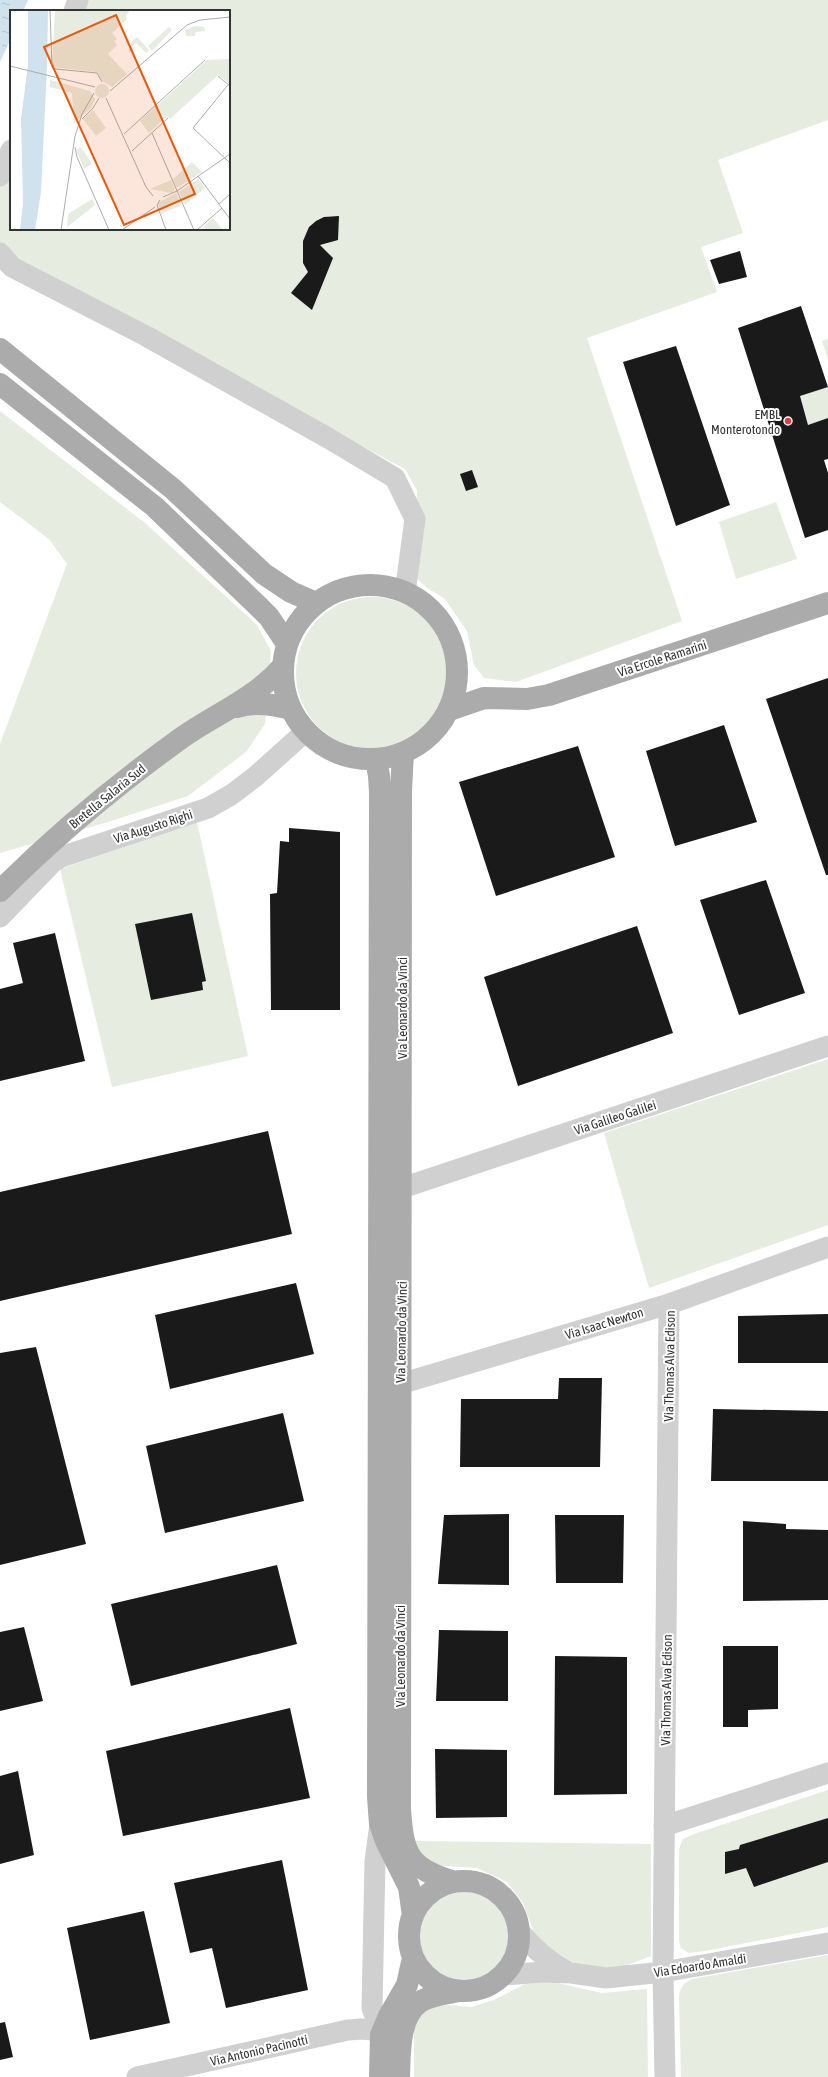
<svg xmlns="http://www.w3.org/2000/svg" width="828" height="2077" font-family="'Asap Condensed',sans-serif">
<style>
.green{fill:#e6ecdf}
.water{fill:url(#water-ripples)}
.building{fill:#1a1a1a}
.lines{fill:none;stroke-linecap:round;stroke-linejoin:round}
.minor{stroke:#d0d0d0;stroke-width:21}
.major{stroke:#ababab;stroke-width:22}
.poi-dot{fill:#e63946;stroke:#fff;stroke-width:1.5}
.labels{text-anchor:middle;stroke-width:4;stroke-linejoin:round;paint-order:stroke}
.poi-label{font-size:13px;fill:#333;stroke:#fff;text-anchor:end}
.street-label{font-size:13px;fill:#333;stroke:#fff}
.inset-road{fill:none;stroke:#adadad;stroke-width:1}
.view{fill:#e8590c;fill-opacity:0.15;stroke:#e8590c;stroke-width:2}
.inset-edge{fill:none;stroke:#333;stroke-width:2}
</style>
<defs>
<pattern id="water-ripples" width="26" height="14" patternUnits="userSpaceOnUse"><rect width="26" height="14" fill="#cfe2ee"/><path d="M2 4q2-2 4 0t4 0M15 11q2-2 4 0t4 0" fill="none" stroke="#b2c2cd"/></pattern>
</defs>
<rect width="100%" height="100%" fill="#fff"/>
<path class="green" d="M87,0h741v120l-110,40 25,73 -42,14 16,45 -130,46 95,283 -166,61 -32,-4 -10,-13 -7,-34 -22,-32 -19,-12 -13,-12 3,-39 1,-46 -12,-21 -387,-205 -18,-20v-77l11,-22v84h218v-218h-149z
M828,339v21l-6,-19z
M828,387v31l-20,7 -8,-29z
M0,411l145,112 112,102 14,26 -6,73 -19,28 -58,44 -80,26 -108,31v-109l67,-180 -18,-25 -49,-37z
M776,502l21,57 -61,20 -17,-57z
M296 673a76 76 0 1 1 152 0a76 76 0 1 1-152 0Z
M197,822l51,234 -136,31 -52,-218z
M828,1059v166l-179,63 -45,-155z
M828,1790v137l-123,24 -16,2 -8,-5 -2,-7v-92l4,-10 11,-5z
M412,1841l239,3v112c-15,6 -31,13 -47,15 -17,1 -51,-19 -66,-27l-15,-41 -16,-21 -30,-14 -45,-3 -15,-10z
M420 1936a44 44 0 1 1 88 0a44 44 0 1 1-88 0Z
M828,1955v122h-147l-2,-79c1,-10 3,-14 13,-19z
M553,1982l49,11 45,-4 1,88h-234v-55l15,-14 19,-3 23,2 23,-7 31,-16z"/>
<path class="water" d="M0,0h28l-5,11h-12v27l-11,24z"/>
<path class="building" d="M339,216l-1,24 -18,5 13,13 -21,52 -21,-17 17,-21 -5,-9v-22l6,-14 7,-6 8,-4z
M740,251l7,26 -28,7 -9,-24z
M801,306l27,81 -28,9 8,29 20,-7v41l-4,1 4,13v57l-23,8 -67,-210z
M676,346l54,159 -54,21 -53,-164z
M472,470l6,17 -12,4 -6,-17z
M828,678v197h-2l-60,-176z
M724,725l33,97 -82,24 -29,-95z
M578,746l37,111 -119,39 -37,-114z
M289,828l51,4v178h-69l-1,-116 7,-1 3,-52 9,1z
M766,880l39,113 -66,22 -39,-115z
M192,913l14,68 -4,1 1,8 -52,10 -16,-76z
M637,926l36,107 -155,53 -34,-109z
M55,933l30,128 -85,20v-92l23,-6 -10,-40z
M268,1131l24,103 -292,67v-109z
M296,1283l18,71 -144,35 -15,-74z
M828,1314v49h-90v-47z
M36,1347l50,197 -86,21v-212z
M559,1378h43l-2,89h-140l1,-68h97z
M713,1409l115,2v70h-117z
M283,1413l21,88 -139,32 -19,-87z
M509,1514v71l-71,-1 6,-69z
M555,1515h69l-1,68h-67z
M743,1521l43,3v5l42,1v70l-85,1z
M277,1565l20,79 -166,42 -20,-82z
M24,1627l19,74 -43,10v-79z
M439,1630l69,1v70h-72z
M723,1646h55v63l-30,1v17h-25z
M555,1656l72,1v137l-73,1z
M290,1708l20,90 -187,38 -17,-85z
M435,1749l72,1v67l-71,1z
M18,1771l16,84 -34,9v-88z
M828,1818v44l-74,25 -8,-19 -21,6v-22l14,-3 1,-4z
M282,1860l26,130 -82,18 -14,-60 -22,5 -16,-70z
M144,1911l26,112 -80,17 -23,-112z
M5,2022l8,35 -13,3v-37z"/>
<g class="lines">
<path class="minor" d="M74,11l4,-11
M0,176l11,-26
M0,253l12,14 134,69 182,102 67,40 20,41 -10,74
M0,917l52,-54 9,-6 147,-49 23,-13 25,-19 50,-45
M402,1188l426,-142
M400,1384l269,-80 159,-57
M380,1824l-5,37 -3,147 3,8 9,9
M664,1826l164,-53
M519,1931c15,18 29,31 49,41
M503,1975l41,-3 27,1 35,5 57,-6 165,-29
M137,2077l211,-47 13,-1 22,2
M665,2077l-2,-105 6,-668"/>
<path class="major" d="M0,349l173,140 91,85 27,18 25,11
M0,384l155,123 103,99 11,11 18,27
M283 672a87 87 0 1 1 174 0a87 87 0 1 1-174 0Z
M237,707c18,-6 36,-3 54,2
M449,710l35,-12 43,1 22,-4 279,-92
M403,753l-2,38 -1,1018c3,46 9,60 55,73
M376,759l3,17 1,16 -2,1005 2,27 6,17 23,46 4,29
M0,891c56,-56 116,-106 180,-152 35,-25 75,-40 103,-73
M409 1936a55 55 0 1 1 110 0a55 55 0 1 1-110 0Z
M380,2077l1,-42 8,-19 18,-31 6,-27
M399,2077c1,-23 -1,-60 21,-75 10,-7 26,-8 38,-11"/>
</g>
<circle class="poi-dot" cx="788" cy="421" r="4"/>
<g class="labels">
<g class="poi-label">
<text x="780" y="419">EMBL<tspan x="780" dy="15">Monterotondo</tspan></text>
</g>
<g class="street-label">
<text transform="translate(662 658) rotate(-18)" y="5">Via Ercole Ramarini</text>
<text transform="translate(107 796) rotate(-39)" y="5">Bretella Salaria Sud</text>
<text transform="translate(153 826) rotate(-18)" y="5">Via Augusto Righi</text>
<text transform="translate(402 1008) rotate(-90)" y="5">Via Leonardo da Vinci</text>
<text transform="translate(615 1117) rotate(-18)" y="5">Via Galileo Galilei</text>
<text transform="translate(604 1323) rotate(-17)" y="5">Via Isaac Newton</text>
<text transform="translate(401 1332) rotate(-89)" y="5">Via Leonardo da Vinci</text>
<text transform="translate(669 1366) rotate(-89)" y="5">Via Thomas Alva Edison</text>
<text transform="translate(400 1656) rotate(-90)" y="5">Via Leonardo da Vinci</text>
<text transform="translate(666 1690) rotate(-89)" y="5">Via Thomas Alva Edison</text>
<text transform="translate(700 1965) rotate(-9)" y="5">Via Edoardo Amaldi</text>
<text transform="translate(259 2050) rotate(-13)" y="5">Via Antonio Pacinotti</text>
</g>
</g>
<g transform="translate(10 10)">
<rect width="220" height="220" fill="#fff"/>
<path d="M45,0h75l-4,6 1,3 -15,14 5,6 -3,2 3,4 -9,9 19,20 -15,13 -10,-6 -5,-9 -45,-5zM185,16l9,1 1,4 -9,1 -1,4h-9l-1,-6zM159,17l3,3 -20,21 -4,-5zM127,27l12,13 -3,3 -10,-10 -3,3 2,2 -5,5 -2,-3 3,-2 -3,-3zM220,49v25l-12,-9 -48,44 -3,-3 -18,17 -9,-12 67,-61zM40,70l40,11 5,8 -4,9 -17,15 -2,-30 -22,-6zM85 81a7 7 0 1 1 14 0a7 7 0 1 1-14 0ZM83,100l13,18 -10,8 -13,-17zM71,137l11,17 -8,5 -8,-19zM182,152l10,10 -25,16 -4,-9zM188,169l7,9 -20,17 -6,-13zM161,170l4,10 -3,3 -22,-4zM166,183l6,12 -21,9 -3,-11zM82,189l3,6 -28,22 1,-13zM203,208l10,12h-16l-3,-4z" fill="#e6ecdf"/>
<path d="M18,0h20l-1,57 -6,125 -6,38h-15l3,-26 -2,-85 7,-54z" fill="#cfe2ee"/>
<path class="inset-road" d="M40,0l2,57 4,2 41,4 5,9M0,56l85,21M208,66l12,10M218,75l-35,43 37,35M100,81l77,-66 13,-5 30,-3M96,88l40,89 7,9M72,109l11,-11 6,-10M142,123l42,97M114,124l81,-74M65,137l2,10 32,73M122,141l36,-33M188,166l32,43M153,187l14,-6 53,-37M150,190l-3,5 9,25M209,194l11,-10M51,220l14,-94 7,-22 12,-21M112,220l33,-23M187,220l25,-22"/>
<path class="view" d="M106,5l79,179 -71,31 -80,-178z"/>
<rect width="220" height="220" class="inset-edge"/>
</g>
</svg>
